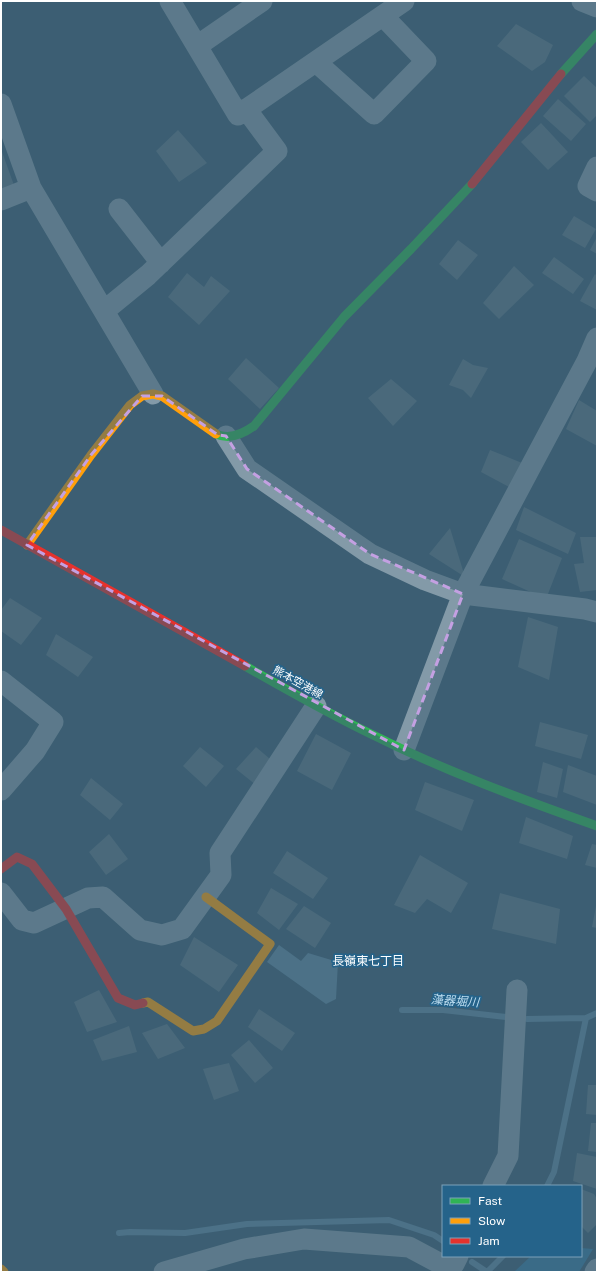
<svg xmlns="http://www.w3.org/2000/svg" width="598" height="1273" font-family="'Public Sans','Noto Sans JP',sans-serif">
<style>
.green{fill:#397aa0}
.water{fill:#5f87a0}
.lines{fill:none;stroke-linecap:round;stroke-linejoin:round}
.stream{stroke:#5f87a0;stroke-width:6}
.building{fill:#5b7686}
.street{stroke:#839aa8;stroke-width:21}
.fast{stroke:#30b455;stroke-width:9}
.slow{stroke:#ff9f0a;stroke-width:9}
.jam{stroke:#e5322d;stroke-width:9}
.marked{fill:none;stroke:#c4a0e2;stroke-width:3;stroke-dasharray:8 5;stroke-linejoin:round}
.labels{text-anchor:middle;stroke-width:3.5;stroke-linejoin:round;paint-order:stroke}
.street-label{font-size:11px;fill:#fff;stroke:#25638a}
.neighbourhood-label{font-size:12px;fill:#fff;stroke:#25638a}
.water-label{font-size:12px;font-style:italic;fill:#bedef1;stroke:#25638a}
</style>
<rect width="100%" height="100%" fill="#3c5e73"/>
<path class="green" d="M581,1248l12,1 -14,23h-65l17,-16h50z"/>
<path class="water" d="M279,945l22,16 7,-8 30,9 -2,37 -10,5 -59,-42z"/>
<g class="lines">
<path class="stream" d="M402,1010h41l63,7
M527,1019l59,-1 11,-5
M547,1186l7,-14 32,-154
M119,1233l11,-1 55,1 62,-9 142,-4 45,15 9,6
M472,1262l15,10 16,-16"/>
</g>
<path class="building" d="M516,24l37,21 -8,17 -13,9 -35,-25z
M584,76l13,12v27l-7,7 -26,-26z
M558,99l28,25 -15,17 -28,-25z
M541,123l27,29 -20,18 -27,-28z
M178,130l29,33 -28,19 -23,-31z
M1,149l14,39 -14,4z
M574,216l22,13 -11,19 -23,-13z
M597,237v17l-7,-4z
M458,240l20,15 -21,25 -18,-16z
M554,257l30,22 -11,15 -31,-21z
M514,266l20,19 -35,34 -16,-16z
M187,273l17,14 7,-11 19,15 -31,34 -31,-28z
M595,274l2,2v34l-17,-9z
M246,358l33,30 -19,21 -32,-30z
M463,359l10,6 15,3 -17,30 -8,-8 -14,-5z
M391,379l26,22 -24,25 -25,-28z
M579,400l18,11v35l-31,-17z
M490,450l37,15 -14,24 -32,-17z
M524,507l52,26 -8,21 -52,-24z
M450,528l15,49 -36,-23z
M580,537h17v53l-17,2 -6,-28 10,-1z
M519,539l43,19 -16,41 -44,-20z
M10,598l32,20 -21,27 -20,-14v-21z
M528,617l30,10 -9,53 -31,-13z
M56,634l37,23 -15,20 -32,-22z
M540,722l48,13 -7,24 -46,-13z
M316,734l35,19 -19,37 -35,-19z
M200,747l24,19 -18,21 -23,-21z
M256,747l21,18 -21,20 -20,-16z
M543,762l20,7 -6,29 -20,-6z
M568,765l29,11v29l-34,-13z
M91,778l32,26 -13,16 -30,-25z
M425,782l49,18 -12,31 -47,-21z
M526,817l47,19 -6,23 -48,-16z
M109,834l19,25 -22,16 -17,-23z
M592,844l5,1v23l-12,-3z
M287,851l41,27 -15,21 -40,-26z
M420,855l48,28 -17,30 -24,-14 -12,14 -21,-8z
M271,888l27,16 -19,26 -22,-17z
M500,893l60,16 -4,35 -64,-15z
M304,906l27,17 -16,25 -29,-19z
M596,906h1v22l-5,-1z
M194,937l44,28 -19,27 -39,-27z
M99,990l18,32 -30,10 -13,-30z
M259,1009l36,24 -13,18 -34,-24z
M167,1024l18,24 -27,11 -16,-26z
M129,1026l8,26 -35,9 -9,-21z
M249,1040l24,28 -18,15 -24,-28z
M229,1063l10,28 -25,9 -11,-31z
M588,1085h9v30l-11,-1z
M591,1123h6v29l-9,-1z
M577,1153l20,4v32l-24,-8z
M581,1189l13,5 3,5v25l-9,9 -7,-7z"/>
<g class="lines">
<path class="street" d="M170,1l68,114 166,-114
M582,1l15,6
M197,46l65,-45
M316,62l58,52 52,-53 -43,-45
M1,104l30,84 122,206
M597,167l-9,19 9,5
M1,200l30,-12
M119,209l42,54
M104,311l44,-36 129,-124 -31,-42
M226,436l21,33 123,85 55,26 38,14 122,15 12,3
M1,681l52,41 -18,29 -34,39
M404,750l59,-156 124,-233 10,-23
M1,893l21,27 12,3 54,-25 15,-1 37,33 22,5 20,-6 39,-54 -1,-22 96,-147
M493,1186l15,-30 9,-166
M164,1272l80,-23 60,-10 105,8 30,16 15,1 4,-8
M595,1272l2,-3"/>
<path class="fast" d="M561,74l36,-40
M216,434c13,6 27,0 38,-8l90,-109 67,-68 61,-65
M245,666c42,24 84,48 128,69 72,36 148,64 224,91"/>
<path class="slow" d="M27,545l64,-90 39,-50 12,-9 11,-2 9,2 54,38
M143,1003l5,-1 45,29 11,-2 13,-8 53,-77 -64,-47
M1,1269l3,3"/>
<path class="jam" d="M472,184l89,-110
M1,530l244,136
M1,869l16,-12 15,7 34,45 52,89 17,7 8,-2"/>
</g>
<path d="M0 0H598V1273H0ZM142,396h20l56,39 8,1 21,33 123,85 93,40 -59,156 -377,-205 64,-90z" fill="#3c5e73" fill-opacity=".55" fill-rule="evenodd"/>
<path class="marked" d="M142,396h20l56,39 8,1 21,33 123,85 93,40 -59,156 -377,-205 64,-90z"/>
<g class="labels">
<g class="street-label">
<text transform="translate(298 682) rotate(29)" y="4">熊本空港線</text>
</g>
<g class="neighbourhood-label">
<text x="368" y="965">長嶺東七丁目</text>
</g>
<g class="water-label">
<text transform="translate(455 1001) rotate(4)" y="4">藻器堀川</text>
</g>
</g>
<rect width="598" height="1273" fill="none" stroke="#ffffff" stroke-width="4"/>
<rect x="442" y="1185" width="140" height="72" fill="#25638a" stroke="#7ca1b9"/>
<rect x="450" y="1198" width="20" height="6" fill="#30b455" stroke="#7ca1b9"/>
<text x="478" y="1205" font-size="12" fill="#ffffff">Fast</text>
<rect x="450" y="1218" width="20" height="6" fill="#ff9f0a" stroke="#7ca1b9"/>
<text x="478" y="1225" font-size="12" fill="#ffffff">Slow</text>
<rect x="450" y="1238" width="20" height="6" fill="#e5322d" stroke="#7ca1b9"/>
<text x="478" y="1245" font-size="12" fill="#ffffff">Jam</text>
</svg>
